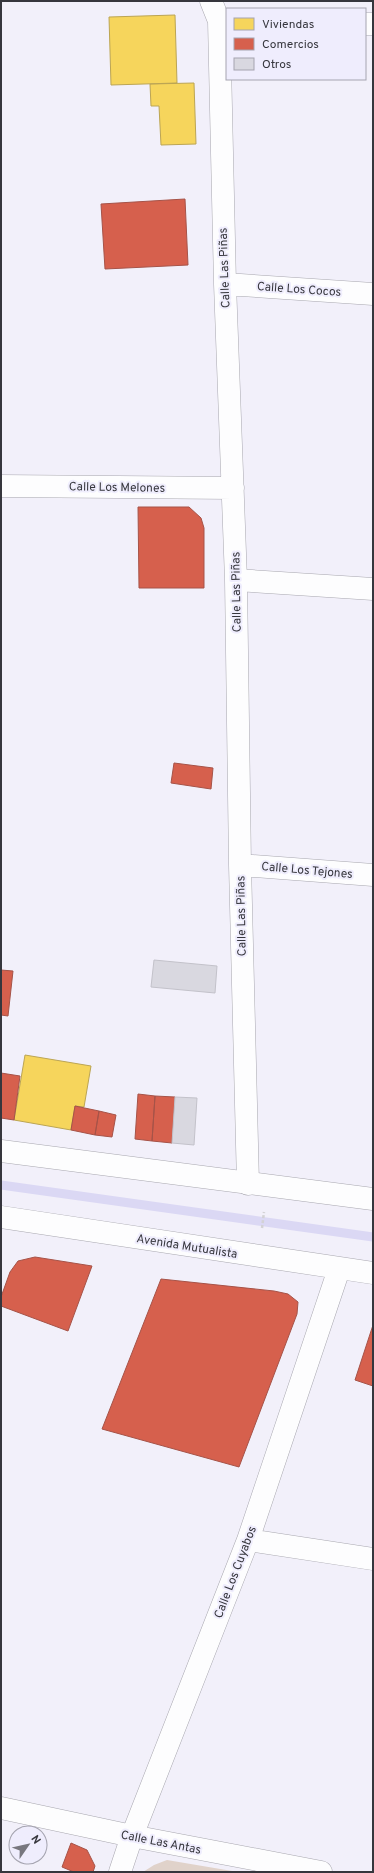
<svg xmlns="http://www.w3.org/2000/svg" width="374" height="1873" font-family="Overpass,sans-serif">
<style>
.green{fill:#e0d2ca}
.homes{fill:#f6d55c;stroke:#bca553}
.shops{fill:#d6604d;stroke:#a65348}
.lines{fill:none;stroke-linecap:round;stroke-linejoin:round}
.stream{stroke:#dbd8f4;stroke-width:9}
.building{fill:#d9d8e0;stroke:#c3c2ca}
.street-casing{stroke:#a8a7af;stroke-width:23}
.secondary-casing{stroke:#a8a7af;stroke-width:23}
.path{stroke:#d3d2d5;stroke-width:2.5;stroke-dasharray:3 2;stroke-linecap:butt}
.street{stroke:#fdfdfe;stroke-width:22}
.secondary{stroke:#fdfdfe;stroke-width:22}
.labels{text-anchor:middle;stroke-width:4;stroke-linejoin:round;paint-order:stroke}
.street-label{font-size:12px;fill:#36363d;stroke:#efedfd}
</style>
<rect width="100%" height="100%" fill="#f2f0fa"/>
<path class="green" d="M167,1860l71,12h-95l11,-7z"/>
<path class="homes" d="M175,15l2,68 -66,2 -2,-68z
M194,83l2,61 -35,1 -2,-39h-8l-1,-22z
M25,1055l66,11 -7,41 -9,-1 -4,24 -57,-10z"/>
<path class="shops" d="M185,199l3,66 -83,4 -4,-65z
M138,507h51l12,11 3,10v60h-65z
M174,763l39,5 -2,21 -40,-6z
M1,970l12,1 -5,45 -7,-1z
M1,1073l19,3 -6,44 -13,-2z
M138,1094l17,2 -3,45 -17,-2z
M155,1096l20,1 -3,46 -20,-2z
M75,1106l24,5 -4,24 -24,-5z
M99,1111l17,4 -4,22 -17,-2z
M35,1257l57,9 -24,65 -67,-25v-9l9,-25 8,-11z
M161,1279l113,12 14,3 10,8 -1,12 -58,153 -137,-38z
M373,1325v61l-18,-6z
M71,1843l16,7 8,16 -2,6h-19l-12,-5z"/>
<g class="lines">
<path class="stream" d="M1,1185l372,52"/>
</g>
<path class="building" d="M154,960l63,6 -2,27 -64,-6z
M175,1097l22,1 -3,47 -22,-2z"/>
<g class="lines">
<g class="street-casing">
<path id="street" d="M211,1l8,20 6,263 11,296 4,285 8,319
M365,24h8
M225,284l148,10
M1,486l232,2
M236,580l137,9
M240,865l133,10
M248,1540l125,19
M1,1808l131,28 189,36
M120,1872l12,-36 116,-296 91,-271"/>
</g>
<g class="secondary-casing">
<path id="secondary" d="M1,1151l372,48
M1,1217l372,56"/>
</g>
<path class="path" d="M262,1228l2,-16"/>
<use href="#street" class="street"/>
<use href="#secondary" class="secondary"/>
</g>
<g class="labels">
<g class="street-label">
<text transform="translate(224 268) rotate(-92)" y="4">Calle Las Piñas</text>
<text transform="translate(299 289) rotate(4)" y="4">Calle Los Cocos</text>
<text transform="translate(117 487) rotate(1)" y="4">Calle Los Melones</text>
<text transform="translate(236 592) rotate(-91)" y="4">Calle Las Piñas</text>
<text transform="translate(307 870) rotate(5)" y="4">Calle Los Tejones</text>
<text transform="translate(241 916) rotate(-91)" y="4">Calle Las Piñas</text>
<text transform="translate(187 1246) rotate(9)" y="4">Avenida Mutualista</text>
<text transform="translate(235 1572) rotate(-69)" y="4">Calle Los Cuyabos</text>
<text transform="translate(161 1842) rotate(11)" y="4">Calle Las Antas</text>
</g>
</g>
<rect width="374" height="1873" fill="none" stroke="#36363d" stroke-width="4"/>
<rect x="226" y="8" width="140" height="72" fill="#efedfd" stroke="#a5a4b0"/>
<rect x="234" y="18" width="20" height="12" fill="#f6d55c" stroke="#a5a4b0"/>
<text x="262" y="28" font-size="12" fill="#36363d">Viviendas</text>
<rect x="234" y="38" width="20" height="12" fill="#d6604d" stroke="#a5a4b0"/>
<text x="262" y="48" font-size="12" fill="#36363d">Comercios</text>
<rect x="234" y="58" width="20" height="12" fill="#d9d8e0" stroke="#a5a4b0"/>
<text x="262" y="68" font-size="12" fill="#36363d">Otros</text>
<g transform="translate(28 1845) rotate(56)"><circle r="19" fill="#efedfd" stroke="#a5a4b0"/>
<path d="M0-3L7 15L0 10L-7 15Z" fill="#78777f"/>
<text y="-6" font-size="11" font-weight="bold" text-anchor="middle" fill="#36363d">N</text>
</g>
</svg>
